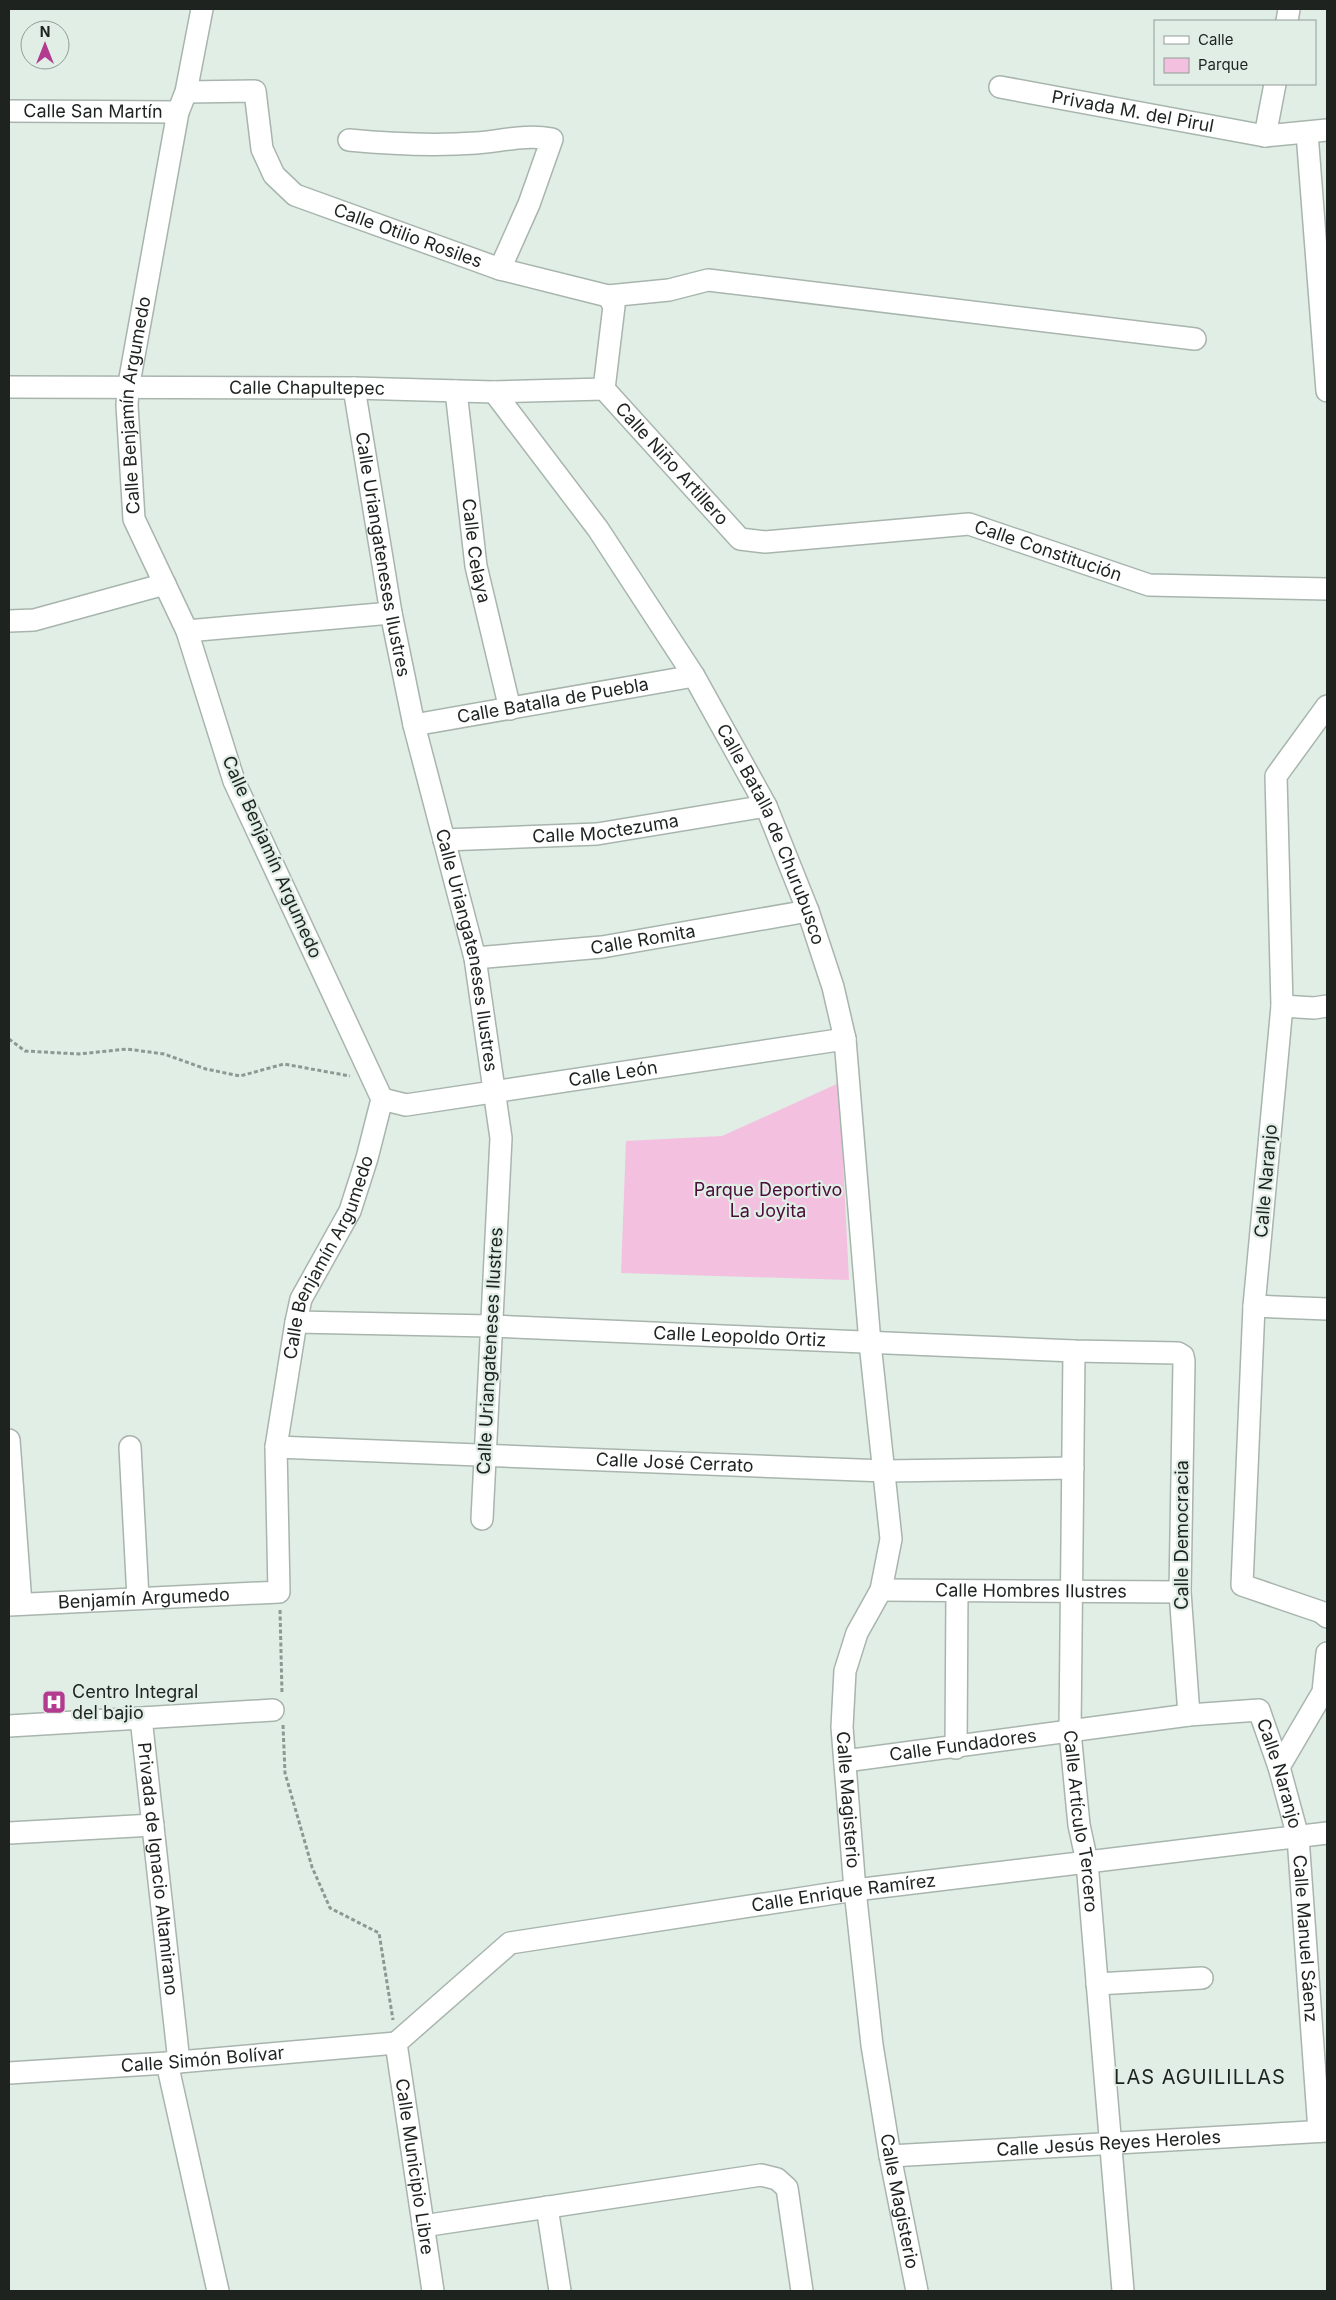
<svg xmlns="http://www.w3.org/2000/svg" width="1336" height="2300" font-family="Inter,sans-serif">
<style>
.green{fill:#f3c0df}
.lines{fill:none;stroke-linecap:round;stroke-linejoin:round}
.minor-casing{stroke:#a8b5ad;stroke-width:24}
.path{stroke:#8e9892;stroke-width:3;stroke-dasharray:4 2.5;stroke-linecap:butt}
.minor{stroke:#fff;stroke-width:21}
.labels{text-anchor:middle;stroke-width:4.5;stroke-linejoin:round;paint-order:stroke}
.street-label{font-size:18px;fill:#1e2320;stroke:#e0eee6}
.park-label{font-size:18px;fill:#4b0c3a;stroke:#e0eee6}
.poi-label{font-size:18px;fill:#1e2320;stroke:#e0eee6;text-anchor:start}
.quarter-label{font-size:20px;letter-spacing:1px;fill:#1e2320;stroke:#e0eee6}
</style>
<rect width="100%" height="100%" fill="#e0eee6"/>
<path class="green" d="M839,1083l10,197 -228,-7 5,-132 96,-5z"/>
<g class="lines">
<g class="minor-casing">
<g id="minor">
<path d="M1287,21l2,-12"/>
<path id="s1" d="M1000,87l265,49 62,-6"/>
<path id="s2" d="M186,92l69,-1 7,58 12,26 21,20 205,74 108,27 6,10 -10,83"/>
<path id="s3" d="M9,111l169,1"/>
<path d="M1307,133l20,258"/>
<path d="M1265,136l10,-52"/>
<path d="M349,140c42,4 84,6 127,3 26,-2 50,-9 76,-4l-23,65 -29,65"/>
<path d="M608,296l61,-6 39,-10 487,59"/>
<path id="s4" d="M9,387l345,1 140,4 110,-3"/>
<path id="s5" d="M354,388l37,225 23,112 61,233 26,180 -19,381"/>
<path id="s6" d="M604,389l136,150 25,3 204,-18 180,61 178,4"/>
<path id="s7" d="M456,391l20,175 34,143"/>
<path id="s8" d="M494,392l104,137 96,147 72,130 42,105 25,76 12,52 25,304 21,196 -10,51 -24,43 -12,38 -3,56 13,163 17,155 18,111 27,135"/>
<path d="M9,621l25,-1 131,-36"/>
<path d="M187,631l204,-18"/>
<path d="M1327,706l-51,70 6,230 -28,300 -12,279 79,27 6,5"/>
<path id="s9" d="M414,725l280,-49"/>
<path id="s10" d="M444,840l153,-6 169,-28"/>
<path id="s11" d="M475,958l127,-11 206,-36"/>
<path d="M1282,1006l32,2 13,-2"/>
<path id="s12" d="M382,1099l24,6 439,-66"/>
<path d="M1254,1306l73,3"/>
<path id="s13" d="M296,1322l194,4 584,25 104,2 5,3 1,5 -4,231 9,123"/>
<path id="s14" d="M1074,1351l-4,381 9,93 8,37 36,429"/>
<path d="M9,1440l12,164"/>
<path d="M130,1447l8,151"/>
<path id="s15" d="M276,1447l609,24 188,-3"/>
<path id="s16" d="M881,1590l299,2"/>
<path id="s17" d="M9,1605l270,-13 -3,-145 20,-125 5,-23 49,-88 17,-53 15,-59 -148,-318 -47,-150 -53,-112 -7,-114 1,-16 50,-277 8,-20 16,-83"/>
<path d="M141,1718l132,-8"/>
<path id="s18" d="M9,1726l132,-8 38,344"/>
<path d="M956,1748l1,-157"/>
<path id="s19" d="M845,1761l344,-46 70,-5 20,57 19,70 21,294"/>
<path d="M1279,1767l44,-75 4,-39"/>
<path d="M9,1833l144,-8"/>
<path d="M1097,1984l105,-6"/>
<path id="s20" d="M396,2043l114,-100 345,-53 472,-57"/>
<path id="s21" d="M396,2043l37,248"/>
<path d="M167,2063l51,228"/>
<path id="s22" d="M9,2073l158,-10 229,-20"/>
<path id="s23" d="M890,2156l437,-25"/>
<path d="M547,2207l13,84"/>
<path d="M423,2226l338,-51 16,4 10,9 15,103"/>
</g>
</g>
<path class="path" d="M9,1039l16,12 54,3 48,-5 37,5 42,15 34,7 44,-12 66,12
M280,1610l2,84
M283,1725l2,48 27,94 18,41 49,25 14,87"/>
<use href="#minor" class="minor"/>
</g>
<defs>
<g id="hospital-square" transform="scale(1.25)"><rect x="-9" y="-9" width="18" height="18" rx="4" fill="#b23a8f" stroke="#e0eee6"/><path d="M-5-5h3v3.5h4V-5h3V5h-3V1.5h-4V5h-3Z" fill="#fff"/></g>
</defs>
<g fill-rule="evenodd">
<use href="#hospital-square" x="54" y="1702"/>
</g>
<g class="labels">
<g class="street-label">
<text dy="6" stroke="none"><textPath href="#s3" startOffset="84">Calle San Martín</textPath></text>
<text dy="6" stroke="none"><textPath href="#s1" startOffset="135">Privada M. del Pirul</textPath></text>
<text dy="6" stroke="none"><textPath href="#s2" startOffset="305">Calle Otilio Rosiles</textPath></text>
<text dy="6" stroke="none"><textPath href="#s4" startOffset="298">Calle Chapultepec</textPath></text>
<text dy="6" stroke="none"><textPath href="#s17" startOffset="1529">Calle Benjamín Argumedo</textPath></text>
<text dy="6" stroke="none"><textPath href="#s6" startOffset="101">Calle Niño Artillero</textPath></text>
<text dy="6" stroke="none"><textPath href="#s7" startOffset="161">Calle Celaya</textPath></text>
<text dy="6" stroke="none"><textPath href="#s6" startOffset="516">Calle Constitución</textPath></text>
<text dy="6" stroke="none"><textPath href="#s5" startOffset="169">Calle Uriangateneses Ilustres</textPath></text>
<text dy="6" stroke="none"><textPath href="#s9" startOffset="141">Calle Batalla de Puebla</textPath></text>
<text dy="6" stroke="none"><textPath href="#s10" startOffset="162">Calle Moctezuma</textPath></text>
<text dy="6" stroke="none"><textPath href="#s8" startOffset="524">Calle Batalla de Churubusco</textPath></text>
<text transform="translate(272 857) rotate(66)" y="6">Calle Benjamín Argumedo</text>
<text dy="6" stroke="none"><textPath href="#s11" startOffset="169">Calle Romita</textPath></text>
<text dy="6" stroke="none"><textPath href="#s5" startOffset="574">Calle Uriangateneses Ilustres</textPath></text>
<text dy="6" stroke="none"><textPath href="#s12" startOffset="234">Calle León</textPath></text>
<text transform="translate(1266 1181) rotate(-85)" y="6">Calle Naranjo</text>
<text dy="6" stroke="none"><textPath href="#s17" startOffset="614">Calle Benjamín Argumedo</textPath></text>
<text dy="6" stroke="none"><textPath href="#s13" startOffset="444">Calle Leopoldo Ortiz</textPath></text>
<text transform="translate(490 1351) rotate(-87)" y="6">Calle Uriangateneses Ilustres</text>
<text dy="6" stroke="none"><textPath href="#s15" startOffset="399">Calle José Cerrato</textPath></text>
<text transform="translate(1182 1535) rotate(-90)" y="6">Calle Democracia</text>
<text dy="6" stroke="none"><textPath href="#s16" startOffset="150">Calle Hombres Ilustres</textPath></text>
<text dy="6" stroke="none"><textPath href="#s17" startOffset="135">Benjamín Argumedo</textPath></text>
<text dy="6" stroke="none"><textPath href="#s19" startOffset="119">Calle Fundadores</textPath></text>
<text dy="6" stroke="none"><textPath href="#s19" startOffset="484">Calle Naranjo</textPath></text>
<text dy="6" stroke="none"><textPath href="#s8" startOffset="1515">Calle Magisterio</textPath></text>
<text dy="6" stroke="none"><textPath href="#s14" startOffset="471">Calle Artículo Tercero</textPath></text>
<text dy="6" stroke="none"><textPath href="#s18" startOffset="284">Privada de Ignacio Altamirano</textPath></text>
<text dy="6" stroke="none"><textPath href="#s20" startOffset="489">Calle Enrique Ramírez</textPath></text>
<text dy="6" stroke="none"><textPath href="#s19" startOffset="652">Calle Manuel Sáenz</textPath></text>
<text dy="6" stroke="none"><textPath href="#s22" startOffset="194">Calle Simón Bolívar</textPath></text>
<text dy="6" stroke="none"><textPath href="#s23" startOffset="219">Calle Jesús Reyes Heroles</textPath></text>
<text dy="6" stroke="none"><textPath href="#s21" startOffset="125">Calle Municipio Libre</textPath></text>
<text dy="6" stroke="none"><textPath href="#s8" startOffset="1920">Calle Magisterio</textPath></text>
</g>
<g class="park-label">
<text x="768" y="1196">Parque Deportivo<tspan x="768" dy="21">La Joyita</tspan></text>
</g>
<g class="poi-label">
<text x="72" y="1698">Centro Integral<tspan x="72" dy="21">del bajio</tspan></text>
</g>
<g class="quarter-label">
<text x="1200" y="2084">LAS AGUILILLAS</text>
</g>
</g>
<rect width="1336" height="2300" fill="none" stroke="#1e2320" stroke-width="20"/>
<rect x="1154" y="20" width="162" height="65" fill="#e0eee6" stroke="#929d97"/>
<rect x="1164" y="36" width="25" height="8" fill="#ffffff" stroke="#929d97"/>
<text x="1198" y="45" font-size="15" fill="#1e2320">Calle</text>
<rect x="1164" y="58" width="25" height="15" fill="#f3c0df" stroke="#929d97"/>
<text x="1198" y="70" font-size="15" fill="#1e2320">Parque</text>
<g transform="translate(45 45)"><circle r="24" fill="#e0eee6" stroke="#929d97"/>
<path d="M0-4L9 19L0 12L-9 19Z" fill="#b23a8f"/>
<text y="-8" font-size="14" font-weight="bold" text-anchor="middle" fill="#1e2320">N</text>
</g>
</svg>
